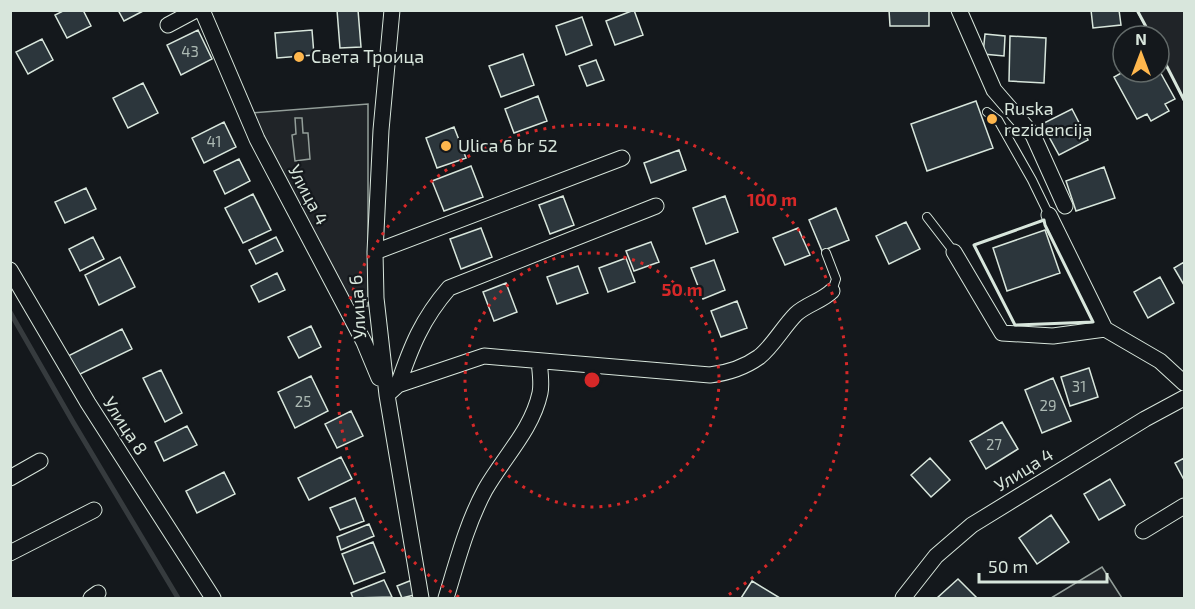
<svg xmlns="http://www.w3.org/2000/svg" width="1195" height="609" font-family="'Exo 2',sans-serif">
<style>
.green{fill:#202428;stroke:#939e99;stroke-width:1.5}
.parking{fill:#24282b;stroke:#939e99;stroke-width:1.5}
.lines{fill:none;stroke-linecap:round;stroke-linejoin:round}
.stream{stroke:#363b3e;stroke-width:5}
.building{fill:#2c363c;stroke:#d8e6dc;stroke-width:1.5}
.lane-casing{stroke:#d8e6dc;stroke-width:10}
.street-casing{stroke:#d8e6dc;stroke-width:17}
.lane{stroke:#14181c;stroke-width:8}
.street{stroke:#14181c;stroke-width:15}
.wall{stroke:#d8e6dc;stroke-width:3}
.ring{fill:none;stroke:#d62828;stroke-width:3;stroke-dasharray:3 6}
.poi-dot{fill:#ffb74d;stroke:#14181c;stroke-width:2}
.labels{text-anchor:middle;stroke-width:4.5;stroke-linejoin:round;paint-order:stroke}
.number-label{font-size:15px;fill:#adbab4}
.poi-label{font-size:18px;fill:#d8e6dc;stroke:#14181c;text-anchor:start}
.street-label{font-size:18px;fill:#d8e6dc;stroke:#14181c}
.centre{fill:#d62828;stroke:#14181c;stroke-width:3}
.ring-label{font-size:18px;text-anchor:middle;font-weight:bold;fill:#d62828;stroke:#14181c;stroke-width:4.5;stroke-linejoin:round;paint-order:stroke}
</style>
<rect width="100%" height="100%" fill="#14181c"/>
<path class="green" d="M1137,11h47v89l-25,-49v-15h-8z
M368,104v202l-19,1 -97,-194z
M1102,567l20,31h-71z"/>
<path class="parking" d="M295,118h7l1,15h5l2,26 -15,2 -3,-26 4,-1z"/>
<g class="lines">
<path class="stream" d="M10,312l63,110 105,176"/>
</g>
<path class="building" d="M65,10h18l8,16 -24,12 -12,-23z
M118,10h27l-21,11z
M337,10h21l3,37 -21,1z
M634,10l9,25 -28,10 -9,-24z
M889,10h40v16h-39z
M1091,10h28l2,15 -28,3z
M582,17l10,28 -26,10 -10,-29z
M198,30l14,29 -31,16 -14,-30z
M312,30l2,25 -37,3 -2,-25z
M985,34l20,2 -1,20 -21,-2z
M1010,36l36,2 -2,45 -35,-2z
M42,39l11,21 -25,14 -12,-22z
M523,54l11,31 -33,12 -12,-31z
M596,60l8,20 -17,6 -8,-20z
M1159,70l16,29 -10,5 4,7 -18,10 -4,-7 -10,5 -23,-42 9,-5h36z
M143,83l15,30 -30,15 -15,-30z
M538,96l9,25 -33,12 -9,-24z
M976,101l17,47 -66,23 -16,-47z
M1072,109l16,31 -29,15 -17,-31z
M224,122l12,25 -32,16 -12,-25z
M454,127l12,31 -29,10 -11,-30z
M679,150l7,20 -35,13 -7,-20z
M239,159l11,22 -25,13 -11,-23z
M471,166l12,31 -39,14 -12,-30z
M1104,167l11,31 -39,13 -10,-30z
M86,188l10,21 -31,14 -10,-21z
M253,194l18,36 -28,13 -18,-35z
M563,196l11,29 -24,9 -11,-29z
M725,196l13,36 -32,12 -13,-36z
M836,208l13,32 -27,11 -13,-31z
M906,222l14,27 -31,15 -13,-28z
M481,228l11,29 -31,12 -11,-30z
M798,228l12,27 -25,10 -12,-27z
M1045,230l15,43 -53,18 -14,-43z
M93,237l11,22 -24,12 -11,-22z
M276,237l7,14 -27,13 -7,-14z
M651,242l8,20 -25,9 -8,-20z
M120,257l15,30 -36,18 -14,-30z
M626,258l9,24 -27,10 -9,-24z
M714,260l11,30 -22,9 -12,-31z
M1184,262v23l-10,-17z
M578,266l10,27 -31,11 -10,-27z
M277,273l8,17 -26,12 -8,-16z
M1160,277l14,26 -26,15 -14,-26z
M506,283l11,29 -23,9 -11,-29z
M737,301l10,27 -26,9 -10,-26z
M311,326l10,21 -22,11 -11,-21z
M122,329l10,20 -56,27 -10,-19z
M1089,368l9,29 -28,9 -9,-29z
M161,370l21,43 -17,9 -22,-44z
M311,376l17,35 -33,17 -17,-36z
M1053,378l18,43 -29,12 -17,-43z
M351,411l12,25 -26,12 -12,-24z
M1002,422l16,27 -32,20 -16,-28z
M187,426l10,19 -33,16 -9,-19z
M341,457l11,22 -43,21 -11,-22z
M930,458l20,22 -19,17 -20,-22z
M1184,458v22l-9,-17z
M224,472l11,22 -38,19 -11,-22z
M1110,479l15,26 -26,15 -15,-26z
M355,498l9,23 -24,9 -10,-22z
M1051,515l18,27 -32,22 -18,-26z
M369,524l5,12 -33,14 -4,-13z
M373,542l12,30 -31,12 -12,-30z
M958,579l19,19h-40z
M384,580l8,17 -39,1 -2,-5z
M412,580l6,14 -16,4 -5,-12z
M752,581l28,17h-39z"/>
<g class="lines">
<g class="lane-casing">
<path id="lane" d="M987,112l11,8 34,60 17,35
M927,217l27,35
M826,253l10,26 -4,12"/>
</g>
<g class="street-casing">
<path id="street" d="M202,10l55,129 107,203 15,36
M392,10l-11,120 -6,122 1,46 11,97 34,203
M959,10l35,80 39,45 32,71
M168,25l28,-15
M1049,215l56,114 55,32 24,22
M375,252l247,-94
M954,252l48,81 51,3 52,-7
M10,270l78,133 125,195
M398,385c13,-38 24,-66 51,-97l207,-82
M387,395l11,-10 86,-29 226,19c17,-2 35,-8 49,-18 14,-11 24,-30 37,-43 11,-10 26,-13 36,-23
M10,478l30,-17
M1143,531l41,-25
M10,553l84,-43
M91,598l7,-5
M446,598c11,-36 21,-75 39,-108 18,-32 47,-60 55,-97 2,-9 0,-22 -1,-32
M903,598l33,-42 36,-31 173,-106 39,-21"/>
</g>
<use href="#lane" class="lane"/>
<use href="#street" class="street"/>
<path class="wall" d="M1137,10l14,26
M1159,51l25,49
M1044,220l1,5 48,97 -78,3 -41,-80z"/>
</g>
<g class="ring">
<circle cx="592" cy="380" r="127"/>
<path d="M459 597A255 255 0 1 1 725 597"/>
</g>
<g class="poi-dot">
<circle cx="299" cy="57" r="6"/>
<circle cx="992" cy="119" r="6"/>
<circle cx="446" cy="146" r="6"/>
</g>
<g class="labels">
<g class="number-label">
<text x="190" y="57">43</text>
<text x="214" y="147">41</text>
<text x="1079" y="392">31</text>
<text x="303" y="407">25</text>
<text x="1048" y="411">29</text>
<text x="994" y="450">27</text>
</g>
<g class="poi-label">
<text x="311" y="63">Света Троица</text>
<text x="1004" y="115">Ruska<tspan x="1004" dy="21">rezidencija</tspan></text>
<text x="458" y="152">Ulica 6 br 52</text>
</g>
<g class="street-label">
<text transform="translate(308 195) rotate(62)" y="6">Улица 4</text>
<text transform="translate(358 307) rotate(-94)" y="6">Улица 6</text>
<text transform="translate(125 426) rotate(57)" y="6">Улица 8</text>
<text transform="translate(1024 470) rotate(-32)" y="6">Улица 4</text>
</g>
</g>
<circle cx="592" cy="380" r="9" class="centre"/>
<g class="ring-label">
<text x="772" y="206">100 m</text>
<text x="682" y="296">50 m</text>
</g>
<rect width="1195" height="609" fill="none" stroke="#d8e6dc" stroke-width="24"/>
<g transform="translate(1141 54)"><circle r="28" fill="#14181c" stroke="#626a69" stroke-width="1.5"/>
<path d="M0-4.5L10 22L0 15L-10 22Z" fill="#ffb74d"/>
<text y="-9" font-size="16" font-weight="bold" text-anchor="middle" fill="#d8e6dc">N</text>
</g>
<path d="M979 573v9h128v-9" fill="none" stroke="#d8e6dc" stroke-width="3"/>
<text x="988" y="573" font-size="18" fill="#d8e6dc" stroke="#14181c" stroke-width="4.5" paint-order="stroke">50 m</text>
</svg>
